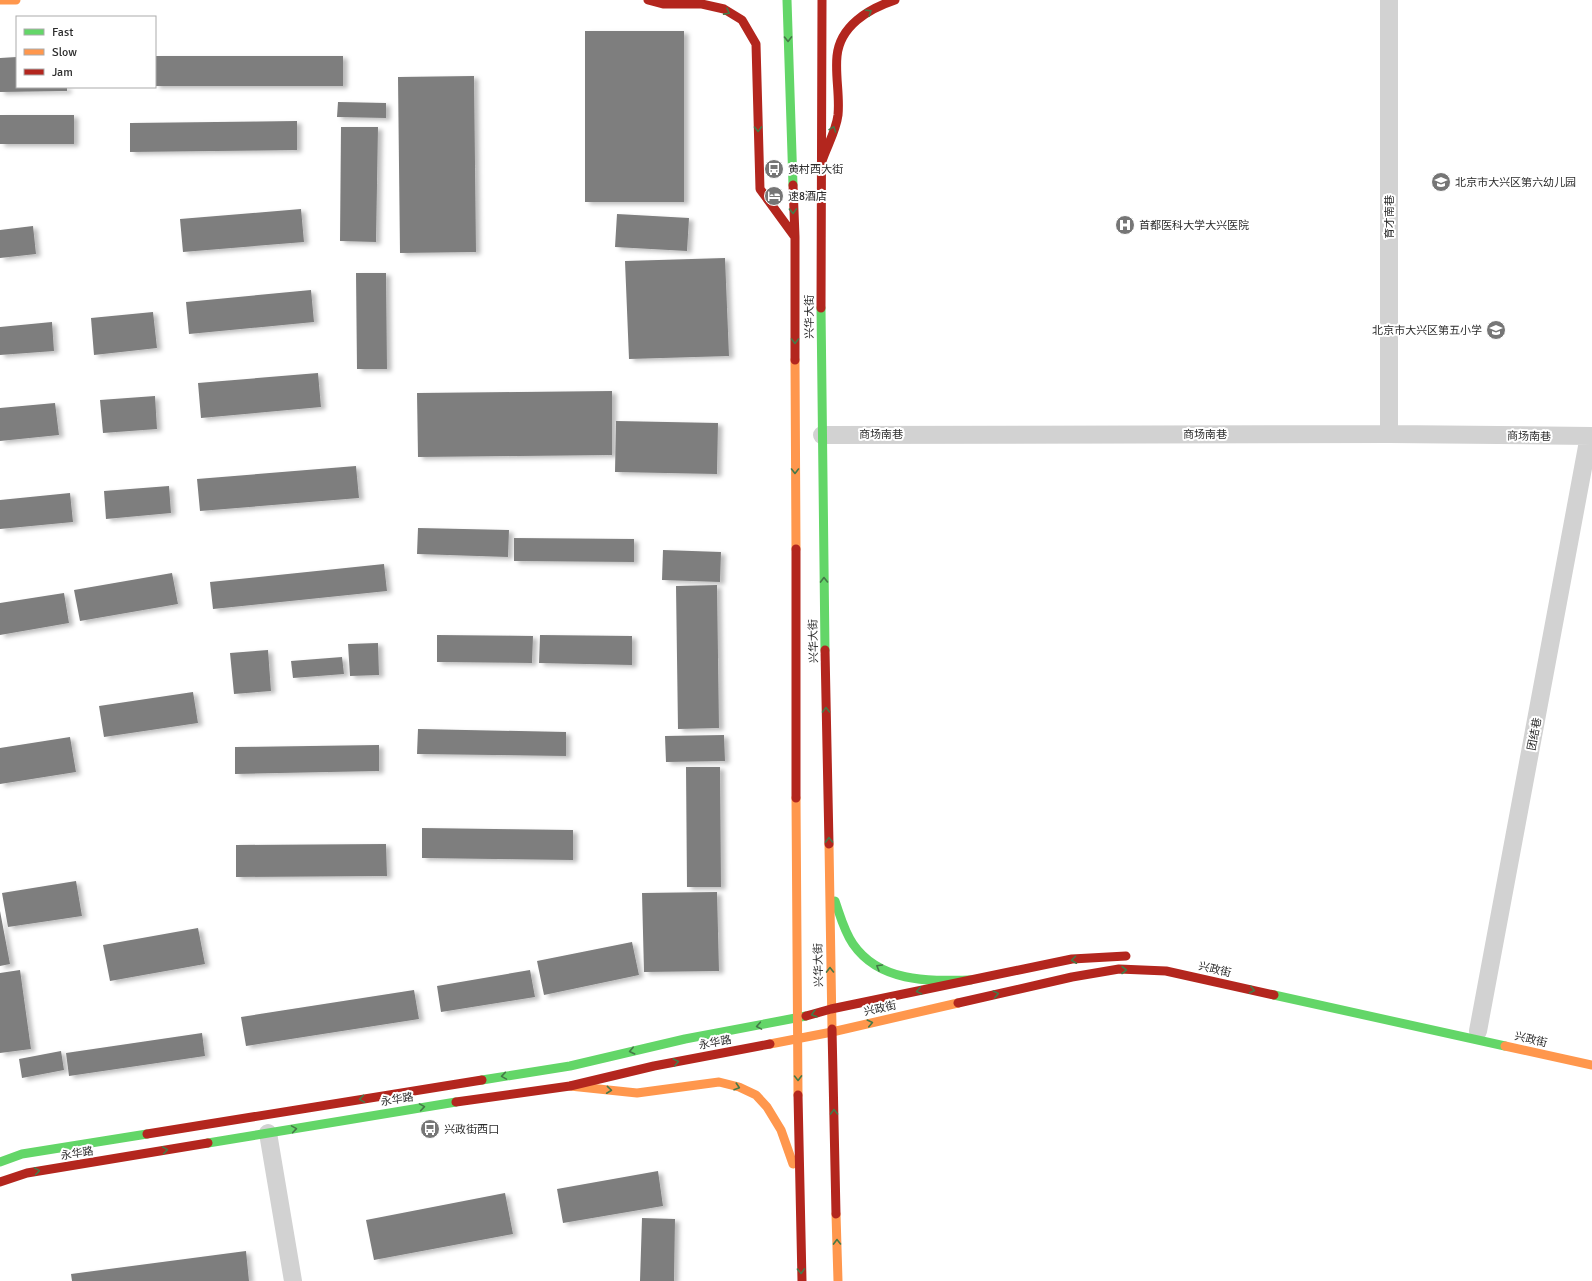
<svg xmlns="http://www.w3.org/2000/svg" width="1592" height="1281" font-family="Signika,'Noto Sans SC',sans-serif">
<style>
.building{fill:#7e7e7e;filter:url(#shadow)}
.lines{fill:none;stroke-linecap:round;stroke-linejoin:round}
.street{stroke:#d2d2d2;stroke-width:18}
.fast{stroke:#63d668;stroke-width:9}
.slow{stroke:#ff974d;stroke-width:9}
.jam{stroke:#b3261e;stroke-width:9}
.oneway{stroke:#457948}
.labels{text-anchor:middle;stroke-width:4;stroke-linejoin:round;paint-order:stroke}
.poi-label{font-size:11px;fill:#2d2d2d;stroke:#fff;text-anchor:start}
.street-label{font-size:11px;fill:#2d2d2d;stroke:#fff}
</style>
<defs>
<filter id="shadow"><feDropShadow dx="4.5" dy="2.5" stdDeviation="2" flood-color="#0004"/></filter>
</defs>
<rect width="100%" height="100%" fill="#fff"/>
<path class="building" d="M585,31h99v171h-99z
M155,56h188v30h-188z
M17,57v30h50v4l-67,1v-34z
M474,76l2,176 -76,1 -2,-176z
M338,102l48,1v15l-49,-1z
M0,115h74v29h-74z
M297,121v29l-167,2v-29z
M341,127h37l-2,115 -36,-1z
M301,209l3,33 -121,10 -3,-33z
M617,214l72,4 -2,33 -72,-4z
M33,226l3,28 -36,4v-28z
M725,258l4,98 -100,3 -4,-98z
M356,273h30l1,96h-30z
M311,290l3,32 -125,12 -3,-32z
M153,312l4,36 -63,7 -3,-37z
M52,322l2,29 -54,4v-28z
M318,373l3,34 -120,11 -3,-35z
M612,391v64l-194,2 -1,-64z
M155,396l2,33 -54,4 -3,-33z
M55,403l4,32 -59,6v-33z
M616,421l102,2 -1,51 -102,-2z
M356,466l3,32 -159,13 -3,-32z
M169,486l2,27 -65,6 -2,-28z
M70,493l3,29 -73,7v-29z
M418,528l91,2 -1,27 -91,-3z
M514,538l120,1v23l-120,-1z
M663,550l58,2 -1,30 -58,-2z
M384,564l3,27 -174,18 -3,-27z
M172,573l6,31 -98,17 -6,-31z
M717,585l2,143 -41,1 -2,-143z
M64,593l5,30 -69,12v-32z
M437,635l96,1 -1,27 -95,-1z
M540,635l92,1v29l-93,-2z
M378,643l1,32 -29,1 -2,-32z
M268,650l3,41 -37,3 -4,-41z
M342,657l2,17 -51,4 -2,-17z
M193,692l5,31 -94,14 -5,-31z
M418,729l148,3v24l-149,-2z
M724,735l1,26 -59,1 -1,-26z
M70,737l6,35 -76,12v-36z
M379,745v26l-144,3v-27z
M686,767h34l1,120h-34z
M422,828l151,2v30l-151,-2z
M386,844l1,32 -151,1v-32z
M76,881l6,35 -74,11 -6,-34z
M717,892l2,79 -75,1 -2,-79z
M0,911l10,53 -10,2z
M198,928l7,36 -95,17 -7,-36z
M632,942l7,33 -95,20 -7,-34z
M20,970l11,79 -31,4v-80z
M530,970l5,27 -94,15 -4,-26z
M414,990l5,29 -173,27 -5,-29z
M202,1033l3,23 -136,20 -3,-23z
M61,1051l3,19 -42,8 -3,-19z
M658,1171l5,35 -100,17 -6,-34z
M505,1193l8,41 -139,26 -8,-40z
M642,1218l33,1 -1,62h-34z
M246,1251l3,30h-177l-1,-7z"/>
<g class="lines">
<path class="street" d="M1389,434v-434
M822,435l567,-1 203,2
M1478,1031l111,-595
M268,1133l25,148"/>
<path class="fast" d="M787,0l6,185
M821,308l4,342
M835,901c5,14 9,30 18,43 27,39 76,37 118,36
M1274,995l231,51
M482,1080l88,-14 115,-27 121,-23
M208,1143l248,-41
M0,1162l22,-8 125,-20"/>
<path class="slow" d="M0,0h16
M795,360l1,189
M796,798l2,297
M829,844l3,185
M770,1044l62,-12 126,-29
M1505,1046l87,19
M570,1086l67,7 82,-11 20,5 17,8 11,12 14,23 12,34
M836,1214l2,67"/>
<path class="jam" d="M648,0l15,4h39l22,5 18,11 14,24 4,145 35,48
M822,161c5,-15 14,-30 16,-46 2,-20 -3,-39 -1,-59 3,-30 31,-47 58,-56
M793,185l2,52v123
M821,308l1,-308
M796,549v249
M825,650l4,194
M958,1003l114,-26 47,-8 47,2 108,24
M806,1016l25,-7 241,-50 54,-3
M832,1029l4,185
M798,1095l4,186
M456,1102l114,-16 84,-20 116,-22
M147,1134l335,-54
M0,1182l27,-9 181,-30"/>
</g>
<defs><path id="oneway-chevron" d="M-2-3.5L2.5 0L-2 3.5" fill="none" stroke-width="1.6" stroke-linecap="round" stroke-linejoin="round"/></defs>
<g class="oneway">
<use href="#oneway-chevron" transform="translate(727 12) rotate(29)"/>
<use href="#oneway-chevron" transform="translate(869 12) rotate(-32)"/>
<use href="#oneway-chevron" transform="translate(788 39) rotate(89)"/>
<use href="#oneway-chevron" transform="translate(758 129) rotate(89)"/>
<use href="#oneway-chevron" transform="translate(833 129) rotate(-70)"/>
<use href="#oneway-chevron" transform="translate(793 211) rotate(88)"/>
<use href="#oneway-chevron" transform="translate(795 341) rotate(90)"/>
<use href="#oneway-chevron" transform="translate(795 471) rotate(90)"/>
<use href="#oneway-chevron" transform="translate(824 580) rotate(-91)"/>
<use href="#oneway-chevron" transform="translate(826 710) rotate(-91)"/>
<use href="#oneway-chevron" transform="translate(829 840) rotate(-91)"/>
<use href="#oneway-chevron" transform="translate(1074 960) rotate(173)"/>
<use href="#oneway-chevron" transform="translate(879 967) rotate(-150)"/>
<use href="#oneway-chevron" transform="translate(830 970) rotate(-91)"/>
<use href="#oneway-chevron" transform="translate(1124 970)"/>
<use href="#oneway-chevron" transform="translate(1252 990) rotate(13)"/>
<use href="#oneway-chevron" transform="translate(919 991) rotate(168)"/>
<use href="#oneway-chevron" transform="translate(996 994) rotate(-13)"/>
<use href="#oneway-chevron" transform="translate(814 1014) rotate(164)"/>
<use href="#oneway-chevron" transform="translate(870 1023) rotate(-13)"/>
<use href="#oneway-chevron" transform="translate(759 1026) rotate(170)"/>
<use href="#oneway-chevron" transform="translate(632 1051) rotate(167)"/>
<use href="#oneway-chevron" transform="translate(676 1062) rotate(-11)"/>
<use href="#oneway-chevron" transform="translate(504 1076) rotate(171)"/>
<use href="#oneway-chevron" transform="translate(798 1078) rotate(89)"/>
<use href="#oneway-chevron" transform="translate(737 1087) rotate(18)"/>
<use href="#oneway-chevron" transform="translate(609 1090) rotate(6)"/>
<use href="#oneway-chevron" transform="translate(362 1099) rotate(171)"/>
<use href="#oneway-chevron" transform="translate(422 1107) rotate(-9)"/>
<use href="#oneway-chevron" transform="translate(834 1112) rotate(-91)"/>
<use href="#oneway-chevron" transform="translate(294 1129) rotate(-9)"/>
<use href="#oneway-chevron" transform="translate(165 1150) rotate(-9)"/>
<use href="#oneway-chevron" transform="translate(37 1171) rotate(-9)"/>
<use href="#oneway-chevron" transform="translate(837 1242) rotate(-91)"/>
<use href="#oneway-chevron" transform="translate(801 1271) rotate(88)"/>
</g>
<defs>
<g id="bus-disc" transform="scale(1)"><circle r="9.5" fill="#767676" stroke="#fff"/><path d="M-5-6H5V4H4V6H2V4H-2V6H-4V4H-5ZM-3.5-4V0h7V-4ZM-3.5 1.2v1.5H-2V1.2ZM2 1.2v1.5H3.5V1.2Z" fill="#fff"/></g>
<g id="school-disc" transform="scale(1)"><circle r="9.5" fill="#767676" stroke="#fff"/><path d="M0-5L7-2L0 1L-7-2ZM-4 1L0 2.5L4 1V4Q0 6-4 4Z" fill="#fff"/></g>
<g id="hotel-disc" transform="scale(1)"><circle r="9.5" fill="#767676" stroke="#fff"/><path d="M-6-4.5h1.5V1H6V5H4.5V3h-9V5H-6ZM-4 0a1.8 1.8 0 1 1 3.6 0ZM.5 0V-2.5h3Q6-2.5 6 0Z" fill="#fff"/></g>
<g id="hospital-disc" transform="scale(1)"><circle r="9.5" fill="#767676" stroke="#fff"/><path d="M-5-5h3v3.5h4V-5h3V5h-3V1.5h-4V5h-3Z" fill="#fff"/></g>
</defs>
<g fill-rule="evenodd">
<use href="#bus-disc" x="774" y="169"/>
<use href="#school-disc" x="1441" y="182"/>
<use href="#hotel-disc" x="774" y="196"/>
<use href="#hospital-disc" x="1125" y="225"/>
<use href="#school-disc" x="1496" y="330"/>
<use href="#bus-disc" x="430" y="1129"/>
</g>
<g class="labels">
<g class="poi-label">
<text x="788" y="173">黄村西大街</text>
<text x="1455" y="186">北京市大兴区第六幼儿园</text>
<text x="788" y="200">速8酒店</text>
<text x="1139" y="229">首都医科大学大兴医院</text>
<text x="1482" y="334" text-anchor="end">北京市大兴区第五小学</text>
<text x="444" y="1133">兴政街西口</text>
</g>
<g class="street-label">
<text transform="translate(1389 217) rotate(-90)" y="4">育才南巷</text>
<text transform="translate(809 317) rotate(-90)" y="4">兴华大街</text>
<text x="881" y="438">商场南巷</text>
<text x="1205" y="438">商场南巷</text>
<text transform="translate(1529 436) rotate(1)" y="4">商场南巷</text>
<text transform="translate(813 641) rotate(-91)" y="4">兴华大街</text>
<text transform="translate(1534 734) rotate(-79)" y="4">团结巷</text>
<text transform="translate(818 965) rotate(-91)" y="4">兴华大街</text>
<text transform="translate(1215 969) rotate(13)" y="4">兴政街</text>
<text transform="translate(880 1008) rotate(-13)" y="4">兴政街</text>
<text transform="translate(1531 1039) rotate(13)" y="4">兴政街</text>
<text transform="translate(715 1042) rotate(-11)" y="4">永华路</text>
<text transform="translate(397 1099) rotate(-9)" y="4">永华路</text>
<text transform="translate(77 1153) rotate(-9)" y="4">永华路</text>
</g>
</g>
<rect x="16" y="16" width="140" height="72" fill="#ffffff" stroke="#ababab"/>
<rect x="24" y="29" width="20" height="6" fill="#63d668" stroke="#ababab"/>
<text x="52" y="36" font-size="12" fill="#2d2d2d">Fast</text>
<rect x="24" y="49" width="20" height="6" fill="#ff974d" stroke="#ababab"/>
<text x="52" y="56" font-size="12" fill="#2d2d2d">Slow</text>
<rect x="24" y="69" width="20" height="6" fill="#b3261e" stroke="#ababab"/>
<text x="52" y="76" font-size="12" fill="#2d2d2d">Jam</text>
</svg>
